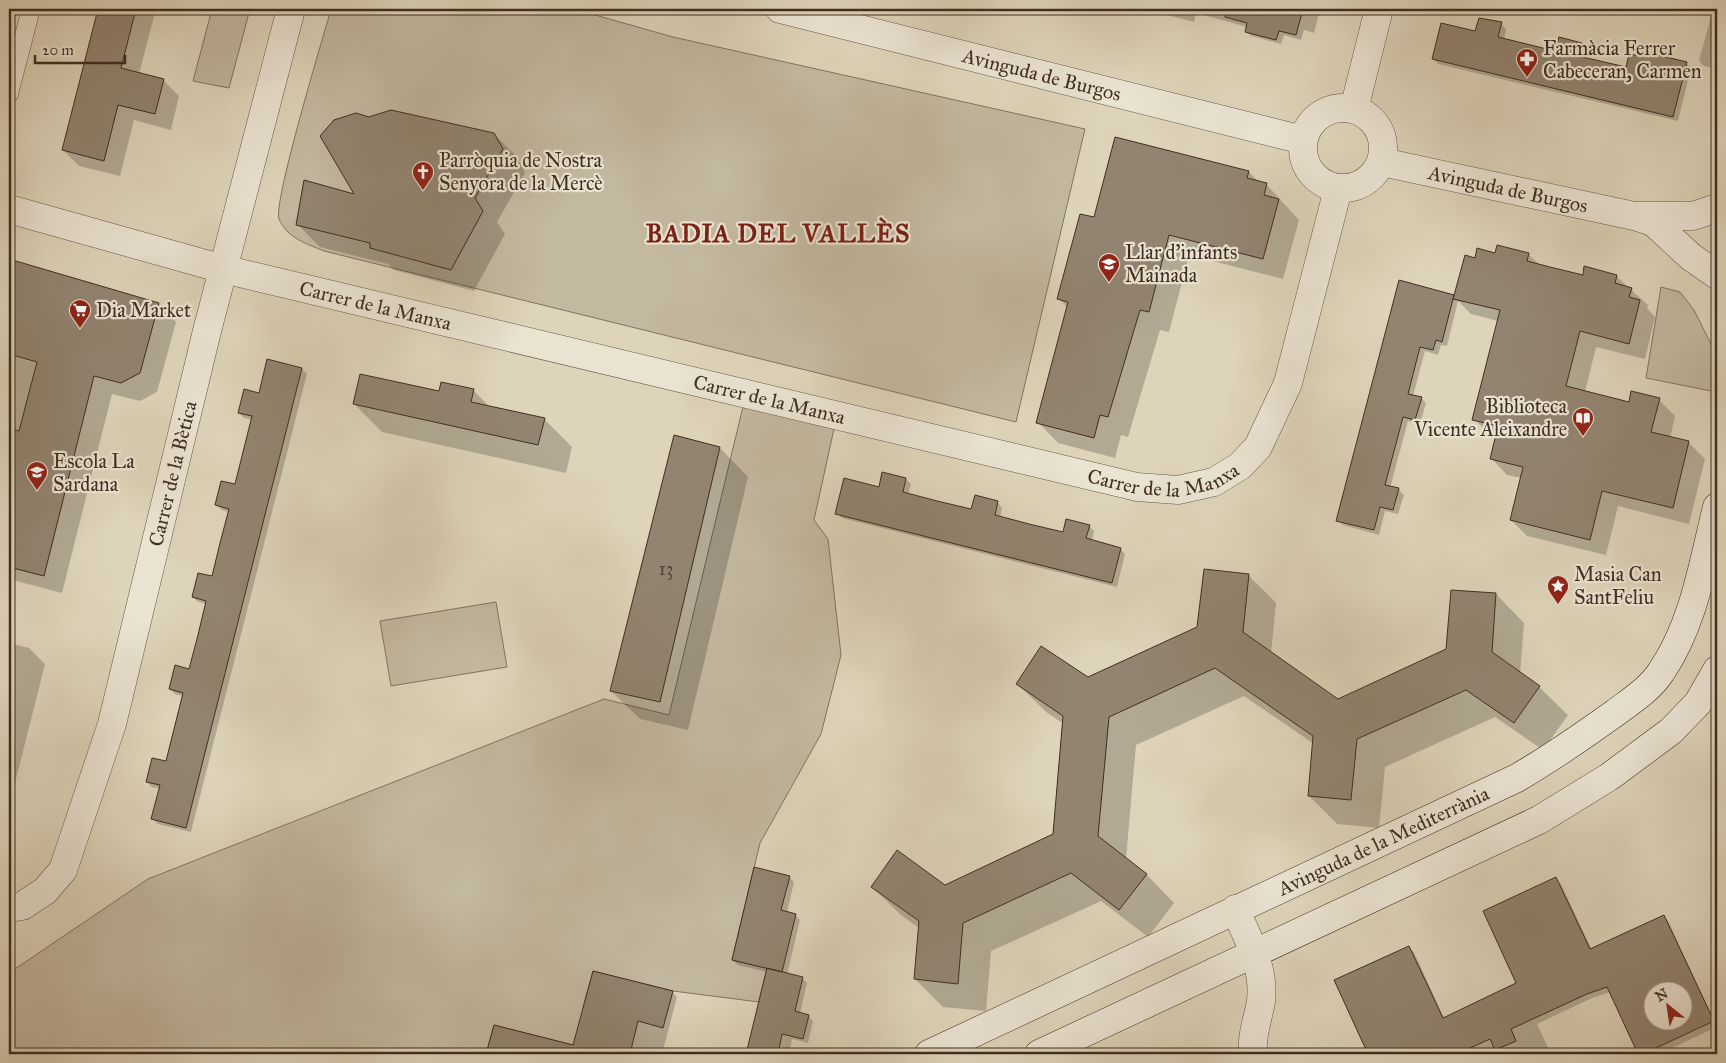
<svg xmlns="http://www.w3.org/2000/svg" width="1726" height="1063" font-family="'IM FELL Great Primer',serif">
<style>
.green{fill:#c3b8a0;stroke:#827360}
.shadow{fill:#0003;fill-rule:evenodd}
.building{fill:#928471;stroke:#402e21;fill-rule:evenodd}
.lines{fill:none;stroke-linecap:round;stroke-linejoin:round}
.lane-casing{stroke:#685847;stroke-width:19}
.street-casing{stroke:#685847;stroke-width:29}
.secondary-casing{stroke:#402e21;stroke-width:29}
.lane{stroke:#eae3d2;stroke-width:18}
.street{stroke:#eae3d2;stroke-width:28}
.secondary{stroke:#eae3d2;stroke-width:28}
.labels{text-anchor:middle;stroke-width:4.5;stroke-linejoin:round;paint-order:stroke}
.number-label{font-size:18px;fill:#544435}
.poi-label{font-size:20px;fill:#402e21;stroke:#eae3d2;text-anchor:start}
.street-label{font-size:20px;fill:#402e21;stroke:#eae3d2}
.district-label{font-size:25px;font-weight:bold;letter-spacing:1px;fill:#7a1f14;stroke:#eae3d2}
</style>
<rect width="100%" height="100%" fill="#ded4ba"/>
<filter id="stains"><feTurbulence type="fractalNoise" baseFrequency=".004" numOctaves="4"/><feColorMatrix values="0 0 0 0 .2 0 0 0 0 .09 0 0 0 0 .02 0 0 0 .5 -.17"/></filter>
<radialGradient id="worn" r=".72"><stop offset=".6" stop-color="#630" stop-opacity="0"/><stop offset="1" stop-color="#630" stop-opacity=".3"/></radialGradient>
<path class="green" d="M212,9h38l-21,79 -36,-7z
M331,9h243l99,28 412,92 -69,293 -692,-171c-17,-7 -37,-13 -45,-32 -6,-17 44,-181 52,-210z
M1661,287l19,5 14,18 23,46 -1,36 -70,-14z
M746,394l91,21 -23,105 14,19 13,116 -20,79 -61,109 -28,117 35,8 -8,34 -86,-11 -80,-20 -10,36 35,9 -10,38 -114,-29 -8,29h-477v-81l139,-94 456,-180 65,16z
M496,602l11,65 -116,19 -11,-65z"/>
<path class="shadow" d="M99,9h57l-17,65 25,7 15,15 -8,34 -37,-10 -14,56 -41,-10 -16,-16z
M1158,9h162l-6,24 -10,-3 -3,10 -17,-5 -3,9 -30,-8 -5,-5 1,-4 -51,-14 -2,9 -31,-8z
M1713,9h4v60l-13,-3 -5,-5z
M1501,24l5,5 -2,10 52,13 25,-8 5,5 -3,9 43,11 60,-6 5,5 -13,53 -240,-57 -5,-6 43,-25z
M369,119l125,15 23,23 8,16 -28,49 8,12 -31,57 -80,-21 -6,-6 -68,-17 -23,-23 60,-27z
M1116,139l133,33 10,10 7,2 33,36 -16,59 -94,-24 -20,77 -9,-2 -32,107 -7,-2 -6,23 -57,-15 -20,-21 30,-114 -9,-9 36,-80z
M1496,254h32l12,11 44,11h32l32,29 -1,3 8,9 -10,42 -49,-12 -11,45 45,12 29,-4 16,16 -5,22 19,5 16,16 -16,65 -71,-18 -12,49 -79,-19 -16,-16 11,-42 -15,-3 -16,-17 5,-21 -6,-2 -16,-16 24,-98 -27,-7 -13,-13 -11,45 -6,-1 -3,10 -13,-4 -12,45 8,2 5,5 -6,21 -12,-3 -18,67 9,2 5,5 -6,19 -13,-3 -6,24 -36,-10 -6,-5 63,-238 55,16 21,-39z
M9,260l149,44 18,18 -19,70 -17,9 -28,-7 -50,199 -53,-14z
M302,369l5,5 -116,458 -33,-8 -5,-5 8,-30 -9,-2 -5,-5 20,-19 16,-67 -8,-2 -5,-5 20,-19 16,-66 -8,-2 -5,-5 20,-19 16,-66 -7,-2 -5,-5 19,-19 16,-66 -8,-2 -5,-5 21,-19z
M473,390l17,17 54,12 28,28 -6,26 -184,-41 -28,-28z
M675,437l45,11 28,29 -60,253 -48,-11 -29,-28z
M906,479l5,5 -3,11 64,15 25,-8 5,6 -2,10 64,15 25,-7 5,5 -2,10 28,8 5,5 -8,33 -275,-69 -5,-5 42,-25z
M1248,575l28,28 -5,51 67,46 110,-50 48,-56 28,29 -4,51 19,13 29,28 -25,35 -48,-33 -110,50 -6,61 -42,-4 -28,-28 5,-52 -70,-48 -108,49 -10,114 20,15 28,29 -26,34 -47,-36 -110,50 -5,60 -43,-4 -28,-28 4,-51 -18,-13 -29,-28 73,-1 109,-52 10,-110 -18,-12 -29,-29 71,-5 110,-50z
M9,643l20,5 16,16 -36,143z
M789,877l5,5 -7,31 8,2 5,5 -13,55 15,3 5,5 -7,31 8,2 5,5 -5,22 -16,-4 -3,15h-42l20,-82 -29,-7 -5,-5z
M1556,879l5,5 31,66 71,-34 5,5 49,106 -58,27h-20l-28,-62 -19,6 -55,26 14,30h-181l-35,-73 73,-34 6,5 30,66 74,-34zM1654,990h30v30h-30z
M672,992l5,5 -15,57h-174l7,-27 79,20z"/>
<path class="building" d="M98,9h38l-15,59 43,11 -9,35 -37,-9 -14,56 -42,-11z
M1226,9h77l-7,26 -17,-4 -3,9 -31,-8 2,-9 -22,-6z
M1479,18l23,4 -4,15 57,14 4,-14 23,6 -4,13 48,11 3,-13 11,2 1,-5 46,11 -14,55 -241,-58 9,-36 34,8z
M391,110l103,23 9,16 -28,49 8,13 -32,59 -81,-22v-5l-74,-18 8,-45 50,14 -34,-58 14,-16 22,-7 13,4z
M1115,137l134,34 -2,7 20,5 -3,12 15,4 -16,60 -94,-24 -20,77 -9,-2 -32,107 -8,-2 -6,23 -58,-15 32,-121 -11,-3 23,-85 14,3z
M1497,245l32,8 -2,8 23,6 33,8 1,-9 33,9 -2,8 17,5 -3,9 11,3 -11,44 -49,-13 -14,55 63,16 2,-11 29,7 -9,34 38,9 -16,67 -71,-17 -12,49 -80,-20 13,-53 -33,-8 8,-33 -26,-6 28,-110 -47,-11 12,-44 10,3 2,-10 18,5z
M9,259l150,44 -19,70 -19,10 -27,-7 -50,200 -35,-9v-139l10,3 18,-69 -28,-8z
M1399,280l55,15 -12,47 -6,-2 -3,10 -13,-3 -12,47 14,3 -7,23 -12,-3 -18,68 14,3 -6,22 -13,-3 -6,23 -38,-9z
M267,359l35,9 -116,460 -35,-9 9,-34 -14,-3 6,-24 14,3 17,-68 -14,-4 6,-24 14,4 9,-34 8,-34 -14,-4 6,-24 14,3 8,-33 9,-34 -14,-4 6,-24 14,3 17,-68 -14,-3 6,-24 15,4z
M360,374l79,17 2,-9 33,7 -3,13 74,16 -7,27 -185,-41z
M674,435l46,12 -60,255 -50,-11z
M882,472l24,6 -3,14 34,9 34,8 4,-14 23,6 -3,14 34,9 34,8 3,-13 24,6 -4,13 35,10 -9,35 -277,-69 9,-36 35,9z
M1204,569l45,5 -6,58 95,67 108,-50 5,-59 45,3 -4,59 48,34 -26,37 -48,-33 -109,49 -6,61 -43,-4 5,-60 -98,-68 -106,49 -11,119 49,38 -28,36 -48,-37 -108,50 -5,61 -44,-5 5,-58 -48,-34 26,-37 48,35 108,-51 10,-118 -47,-32 25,-38 47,31 109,-50z
M754,867l36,9 -9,34 15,4 -14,58 -50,-12z
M1556,877l34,72 74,-34 50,106 -71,33h-5l-31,-67 -20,7 -76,35 5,12 -21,9 -5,-11 -33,15h-89l-34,-74 75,-34 34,72 73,-35 -33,-72zM1654,990h30v30h-30z
M767,968l36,9 -8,34 14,4 -6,24 -21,-5 -4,20h-32z
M593,971l80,20 -10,37 -25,-7 -8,33h-144l8,-29 79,20z"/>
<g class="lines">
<g class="lane-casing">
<path id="lane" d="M9,94l22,-85"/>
</g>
<g class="street-casing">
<g id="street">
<path id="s1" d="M780,9l523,131"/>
<circle cx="1343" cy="148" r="40"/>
<path d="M1354,109l25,-100"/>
<path id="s2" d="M1382,162l252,54 19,6 38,35 26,18"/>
<path id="s3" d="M9,209l214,60 914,218 41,3 36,-8 26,-16 18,-19 30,-64 50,-194"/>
<path d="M1638,216h55l24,-8"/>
<path id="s4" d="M9,908l13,-2 23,-15 18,-21 49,-146 95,-393 84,-322"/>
<path d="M1235,909c13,30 30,59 26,92 -3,18 -10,35 -8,53"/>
</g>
</g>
<g class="secondary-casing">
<g id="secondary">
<path id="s5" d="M929,1054l588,-276c34,-20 66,-42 98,-65 16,-12 35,-24 46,-41 33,-48 42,-109 56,-165"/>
<path d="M1039,1054l500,-234 70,-43 62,-46 27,-28 19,-33"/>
</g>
</g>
<use href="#lane" class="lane"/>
<use href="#street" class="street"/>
<use href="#secondary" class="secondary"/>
</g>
<defs>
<g id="pharmacy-pin" transform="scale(1.125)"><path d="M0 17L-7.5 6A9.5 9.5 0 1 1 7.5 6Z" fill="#8f2418" stroke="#eae3d2"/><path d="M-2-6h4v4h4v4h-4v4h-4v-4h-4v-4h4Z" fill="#fff"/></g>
<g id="church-pin" transform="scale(1.125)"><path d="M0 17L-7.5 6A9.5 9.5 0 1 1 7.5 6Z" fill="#8f2418" stroke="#eae3d2"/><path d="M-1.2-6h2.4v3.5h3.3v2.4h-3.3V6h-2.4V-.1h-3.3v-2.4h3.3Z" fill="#fff"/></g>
<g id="school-pin" transform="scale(1.125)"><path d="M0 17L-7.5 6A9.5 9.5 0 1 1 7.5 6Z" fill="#8f2418" stroke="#eae3d2"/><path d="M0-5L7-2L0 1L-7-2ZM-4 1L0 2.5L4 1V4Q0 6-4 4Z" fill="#fff"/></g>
<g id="supermarket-pin" transform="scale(1.125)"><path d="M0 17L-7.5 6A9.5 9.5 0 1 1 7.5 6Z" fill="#8f2418" stroke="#eae3d2"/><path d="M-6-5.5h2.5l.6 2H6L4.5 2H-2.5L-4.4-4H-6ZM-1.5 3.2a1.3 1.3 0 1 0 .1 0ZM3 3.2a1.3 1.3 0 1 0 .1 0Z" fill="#fff"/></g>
<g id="library-pin" transform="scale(1.125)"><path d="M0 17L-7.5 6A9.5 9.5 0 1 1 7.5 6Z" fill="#8f2418" stroke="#eae3d2"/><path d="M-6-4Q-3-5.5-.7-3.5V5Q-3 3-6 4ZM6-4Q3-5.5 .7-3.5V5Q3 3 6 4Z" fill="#fff"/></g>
<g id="sight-pin" transform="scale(1.125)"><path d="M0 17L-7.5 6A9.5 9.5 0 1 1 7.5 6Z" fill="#8f2418" stroke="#eae3d2"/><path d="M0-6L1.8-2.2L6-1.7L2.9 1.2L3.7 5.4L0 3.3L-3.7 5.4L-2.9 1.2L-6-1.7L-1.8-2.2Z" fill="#fff"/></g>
</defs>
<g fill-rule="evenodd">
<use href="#pharmacy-pin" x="1527" y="59"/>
<use href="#church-pin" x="423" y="172"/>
<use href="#school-pin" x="1109" y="264"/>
<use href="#supermarket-pin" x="80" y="310"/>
<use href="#library-pin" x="1583" y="418"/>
<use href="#school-pin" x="37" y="472"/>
<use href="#sight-pin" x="1558" y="586"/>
</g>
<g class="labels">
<g class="number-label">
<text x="666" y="575">13</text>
</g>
<g class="poi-label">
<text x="1543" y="55">Farmàcia Ferrer<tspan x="1543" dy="23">Cabeceran, Carmen</tspan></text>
<text x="439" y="167">Parròquia de Nostra<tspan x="439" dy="23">Senyora de la Mercè</tspan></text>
<text x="1125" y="259">Llar d'infants<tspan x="1125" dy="23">Mainada</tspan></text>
<text x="96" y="317">Dia Market</text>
<text x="1567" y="413" text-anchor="end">Biblioteca<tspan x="1567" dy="23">Vicente Aleixandre</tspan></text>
<text x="53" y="468">Escola La<tspan x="53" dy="23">Sardana</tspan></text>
<text x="1574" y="581">Masia Can<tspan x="1574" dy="23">SantFeliu</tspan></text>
</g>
<g class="street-label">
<text dy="7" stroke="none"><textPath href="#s1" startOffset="270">Avinguda de Burgos</textPath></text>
<text dy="7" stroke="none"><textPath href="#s2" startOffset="129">Avinguda de Burgos</textPath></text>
<text dy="7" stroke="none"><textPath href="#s3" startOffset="379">Carrer de la Manxa</textPath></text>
<text dy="7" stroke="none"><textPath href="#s3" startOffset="784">Carrer de la Manxa</textPath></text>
<text dy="7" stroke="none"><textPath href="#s3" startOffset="1189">Carrer de la Manxa</textPath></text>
<text dy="7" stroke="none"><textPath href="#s4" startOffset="480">Carrer de la Bètica</textPath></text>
<text dy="7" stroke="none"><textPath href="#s5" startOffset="502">Avinguda de la Mediterrània</textPath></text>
</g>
<g class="district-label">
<text x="778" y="242">BADIA DEL VALLÈS</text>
</g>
</g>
<rect width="1726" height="1063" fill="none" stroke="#ded4ba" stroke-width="30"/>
<rect x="10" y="10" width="1706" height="1043" fill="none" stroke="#402e21" stroke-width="2.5"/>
<rect x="15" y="15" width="1696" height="1033" fill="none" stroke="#402e21"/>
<g transform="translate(1668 1006) rotate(330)"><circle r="24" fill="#eae3d2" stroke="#a69b8b"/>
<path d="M0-4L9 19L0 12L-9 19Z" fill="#8f2418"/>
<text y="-8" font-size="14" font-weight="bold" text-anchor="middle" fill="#402e21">N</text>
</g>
<path d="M35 55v8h90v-8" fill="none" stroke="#402e21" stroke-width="2.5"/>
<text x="42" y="55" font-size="15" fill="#402e21" stroke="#eae3d2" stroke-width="4" paint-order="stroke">20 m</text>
<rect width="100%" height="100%" filter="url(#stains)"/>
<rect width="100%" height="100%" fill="url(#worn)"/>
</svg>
